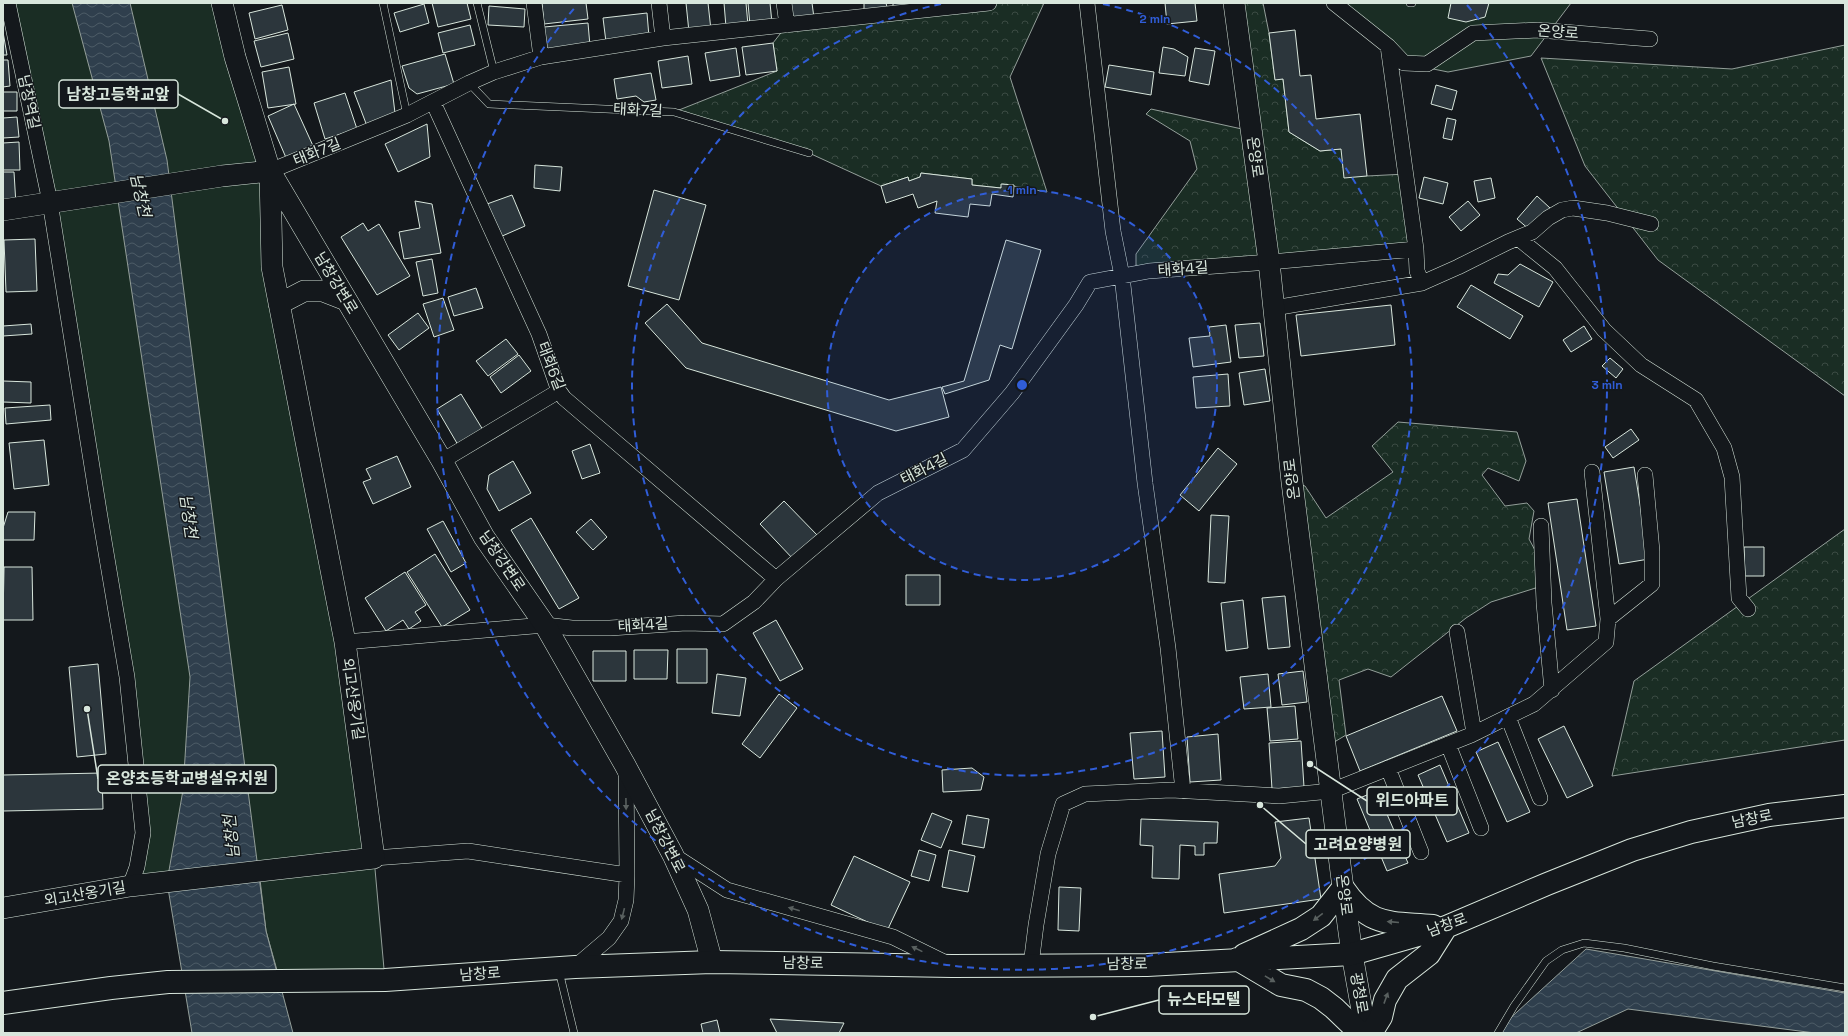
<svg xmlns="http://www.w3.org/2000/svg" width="1848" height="1036" font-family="'Space Grotesk','Noto Sans KR',sans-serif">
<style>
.green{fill:#1a2d24;stroke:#939e99}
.forest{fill:url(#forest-crowns);stroke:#939e99}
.water{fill:url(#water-waves);stroke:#939e99}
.building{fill:#2c363c;stroke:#d8e6dc}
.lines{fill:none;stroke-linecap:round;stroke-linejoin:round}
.lane-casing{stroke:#d8e6dc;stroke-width:8}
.street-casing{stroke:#d8e6dc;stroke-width:16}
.secondary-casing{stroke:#d8e6dc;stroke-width:22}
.primary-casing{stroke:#d8e6dc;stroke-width:24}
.lane{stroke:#14181c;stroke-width:7}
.street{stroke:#14181c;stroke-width:15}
.secondary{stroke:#14181c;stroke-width:21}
.primary{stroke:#14181c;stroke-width:22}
.oneway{fill:#59605f}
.ring{fill:none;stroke:#305dd8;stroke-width:2;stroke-dasharray:7 5}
.labels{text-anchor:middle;stroke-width:3;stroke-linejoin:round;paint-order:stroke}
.street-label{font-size:15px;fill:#d8e6dc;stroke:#14181c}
.water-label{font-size:16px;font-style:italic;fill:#d8e6dc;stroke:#14181c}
.centre{fill:#305dd8;stroke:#14181c;stroke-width:2}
.ring-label{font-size:12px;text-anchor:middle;font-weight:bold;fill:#305dd8;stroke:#14181c;stroke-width:3;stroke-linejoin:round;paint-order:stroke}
.leader{fill:none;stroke:#d8e6dc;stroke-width:1.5}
.callout-dot{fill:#d8e6dc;stroke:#14181c;stroke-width:1.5}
.callout{fill:#14181c;stroke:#d8e6dc;stroke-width:1.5}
.callout-label{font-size:16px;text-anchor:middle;font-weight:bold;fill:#d8e6dc}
</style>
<defs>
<pattern id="forest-crowns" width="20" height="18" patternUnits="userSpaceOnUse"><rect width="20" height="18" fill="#1a2d24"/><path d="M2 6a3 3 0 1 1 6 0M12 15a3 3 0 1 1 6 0" fill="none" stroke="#3b4b43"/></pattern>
<pattern id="water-waves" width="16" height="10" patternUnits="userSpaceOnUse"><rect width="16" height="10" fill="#2f3f4d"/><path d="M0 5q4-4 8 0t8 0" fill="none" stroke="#4c5b66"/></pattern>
</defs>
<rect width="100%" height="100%" fill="#14181c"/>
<path class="green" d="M7,3h215l48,168 2,96 102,591 11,122 -105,1 -14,-50 -7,-60 -129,15 13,-53 -16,-156z
M1333,3h238l-40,53 -83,16 -44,-9z"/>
<path class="forest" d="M964,3h80l-34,74 37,115 -45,-8 -1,4 -29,-3v-6l-51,-6 -1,4 -11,4 -1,-4 -27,9 -72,-33 -135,-41 103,-41 -4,-28 14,-18z
M1234,3h29l6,30 6,46h8l6,53 31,19 21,-2 26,27 39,-2 10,75 -280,24v-19l61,-85 -7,-28 -44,-27 5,-5 100,22z
M1845,45v351l-187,-136 -73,-94 -44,-108 191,11z
M1398,422l119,10 9,29 -7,20 -31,-13 -6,7 23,31 22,-3 7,8 -5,28 16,30 -3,17 -51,16 -25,16 -75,59 -23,-8 -29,11 7,55 -20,12 -34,-265 13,4 21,32 67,-46 -21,-26z
M1845,529v211l-233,36 22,-95z"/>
<path class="water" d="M72,3h58l37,157 99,771 27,102h-101l-25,-151 16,-92 7,-113 -81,-536z
M1586,949l259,44v40h-30l-187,-24 -52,24h-82z"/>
<path class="building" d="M432,3h35l4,16 -33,8z
M542,3h44l2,16 -44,5z
M686,3h22l3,27 -22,2z
M724,3h22l2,22 -22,2z
M748,3h22l2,20 -22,2z
M790,3h22l2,15 -22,2z
M864,3h22l1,4 -23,3z
M893,3h22v2l-22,3z
M1165,3h30l2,18 -30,3z
M1451,3h38l-4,14 -19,5 -18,-4z
M424,4l5,19 -29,9 -6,-19z
M282,5l6,25 -33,9 -6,-26z
M489,6l36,3 -1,18 -36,-2z
M647,13l2,24 -43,5 -3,-24z
M588,23l2,23 -43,5 -3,-24z
M470,25l5,20 -32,8 -5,-20z
M1295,30l5,46 11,-1 5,44 44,-5 7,62 -23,2 -3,-29 -21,2 -31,-19 -6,-53 -8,1 -6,-47z
M3,32l4,23h-4z
M288,33l6,26 -33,8 -7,-26z
M773,43l4,28 -31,4 -4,-28z
M1163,47l11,2 14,8 -3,19 -26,-3z
M736,48l4,28 -30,5 -5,-28z
M1195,48l20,3 -6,34 -20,-4z
M445,54l9,30 -37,10 -8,-6 -7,-22z
M688,56l4,28 -30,4 -4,-27z
M3,60h5l2,26 -7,1z
M1109,65l45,7 -3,23 -46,-8z
M289,67l7,37 -28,4 -6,-36z
M651,73l5,27 -12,2 -8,-6 -19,3 -3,-20z
M391,80l4,33 -28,13 -13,-34z
M1436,85l21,6 -5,19 -21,-6z
M3,92h14v19h-14z
M345,93l12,36 -32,10 -11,-36z
M294,104l20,44 -27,12 -19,-44z
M17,117l2,20 -16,1v-20z
M1447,118l9,2 -4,20 -9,-2z
M427,124l3,33 -32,15 -13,-28z
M19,142l1,28h-17v-27z
M535,165l27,2 -2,24 -26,-3z
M3,172h11l2,33h-13z
M921,173l51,6v6l29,3v-4l13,1 -1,12 -21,-3 -2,12 -20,-2 -2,13 -33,-4 2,-12 -19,7 -5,-14 -27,9 -5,-17 27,-9 1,4 11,-4z
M1424,177l24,6 -5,21 -24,-6z
M1491,178l4,20 -17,4 -4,-21z
M654,190l52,15 -27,95 -51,-14z
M512,195l13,31 -25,11 -13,-33z
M1537,196l13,12 -20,22 -13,-11z
M415,201l17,3 9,49 -37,6 -5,-27 21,-4z
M1468,201l12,14 -19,16 -12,-14z
M363,223l5,8 11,-7 31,52 -33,19 -36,-58z
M35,239l2,52 -31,1 -2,-52z
M1006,240l35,10 -29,99 -12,-4 -11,35 -44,14 -3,-7 22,-6z
M432,259l6,34 -15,3 -7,-34z
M1520,264l33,18 -14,25 -45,-24 4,-9 10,1z
M1471,285l52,31 -13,23 -53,-32z
M476,288l7,20 -29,8 -6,-19z
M443,298l11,32 -20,7 -11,-33z
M667,304l35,39 187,57 52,-13 8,30 -53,14 -210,-63 -41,-45z
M1391,305l4,40 -94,11 -5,-41z
M418,313l11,15 -30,22 -11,-15z
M1260,323l4,33 -25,2 -4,-33z
M31,324l1,10 -29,2v-10z
M1226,325l5,37 -38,5 -4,-29 21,-2 -1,-9z
M1584,326l8,13 -21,13 -8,-12z
M506,339l12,15 -30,22 -12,-15z
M519,355l12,16 -30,22 -11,-16z
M1610,358l13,11 -7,9 -14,-12z
M1265,369l5,32 -26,4 -5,-32z
M1228,374l2,32 -34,2 -3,-31z
M3,381l28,1v21l-28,-1z
M461,394l22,36 -25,15 -21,-36z
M50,405l1,15 -45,4 -1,-16z
M1631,429l8,11 -26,18 -8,-11z
M44,440l5,45 -35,4 -5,-46z
M590,444l10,29 -18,6 -10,-28z
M1218,448l19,16 -38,47 -19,-16z
M397,456l14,31 -38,17 -10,-22 8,-3 -5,-10z
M513,461l18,32 -32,18 -12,-22 2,-14z
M1634,467l15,92 -30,5 -15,-92z
M1577,499l19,127 -29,4 -19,-127z
M784,501l34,35 -24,24 -34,-36z
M8,512h27l-1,28h-31v-12z
M1211,515l18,1 -4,67 -17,-1z
M531,518l48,80 -20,11 -48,-79z
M591,519l16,18 -14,13 -17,-18z
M443,521l23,42 -15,9 -24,-43z
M1744,547h20v29h-19z
M435,554l35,56 -28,17 -35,-55z
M4,567h28l1,53h-30z
M405,572l21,33 -11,7 6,9 -12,8 -6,-9 -17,11 -21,-33z
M906,575h34v30h-34z
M1285,596l5,51 -22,2 -6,-51z
M1243,600l5,48 -22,3 -5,-48z
M776,620l27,49 -23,12 -27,-48z
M677,649h30v34h-30z
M634,650h34l-1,29h-33z
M593,651h33v30h-33z
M98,664l8,90 -29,3 -8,-90z
M1303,671l4,31 -25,3 -4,-31z
M717,674l29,4 -6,38 -28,-3z
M1268,674l3,33 -27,2 -4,-32z
M779,694l18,14 -37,50 -18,-14z
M1442,696l15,35 -97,40 -14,-35z
M1295,706l3,33 -28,2 -3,-33z
M1564,726l29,60 -26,12 -29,-59z
M1162,731l3,46 -31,2 -4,-46z
M1218,734l3,46 -31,2 -3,-45z
M1301,741l3,46 -32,2 -3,-46z
M1498,742l32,70 -23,10 -31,-70z
M1440,765l29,68 -22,9 -29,-67z
M972,768l12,9 -3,13 -38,2 -1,-22z
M102,773l1,36 -100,2v-36z
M1377,791l31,72 -21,8 -30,-72z
M932,813l20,8 -11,27 -20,-8z
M967,815l22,4 -5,29 -22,-4z
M1309,818l12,81 -97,14 -5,-39 56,-8 6,-8 -6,-36z
M1141,819l77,3 -1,21h-13v12h-9v-9l-15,-1 -1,34 -27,-1 1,-32 -13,-1z
M919,850l17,5 -7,26 -18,-5z
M949,850l26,6 -7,36 -26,-5z
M854,856l56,26 -23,49 -56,-26z
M1059,887l22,1 -2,43 -21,-1z
M770,1019l74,4 -5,10h-62z
M717,1020l3,13h-17l-2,-9z"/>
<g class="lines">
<g class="lane-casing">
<path id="lane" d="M383,3l24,112
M477,3l17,69
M1410,3h2
M469,83l20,21 185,8 135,41
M559,971l15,62
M1498,1033l16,-27 32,-45 16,-11 22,-7 40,5 89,18 132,22"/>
</g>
<g class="street-casing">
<path id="street" d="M8,3l42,199 50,315 27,160 16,156 -6,34 -7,19
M534,3l7,54
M659,3l4,35
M784,3l3,22
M1087,3l26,228 9,45 23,207 23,165 15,143
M1334,3l54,43 16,17 23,1 46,-31 65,-3 112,9
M1388,46l28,203 1,22 5,12
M433,102l106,232 20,57 5,7 212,181
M270,171l137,-56 62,-32 25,-11 47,-15 122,-19 326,-35
M1518,238l37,30 49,62 37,35 55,35 28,48 8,29 7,121 9,11
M1274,308l148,-25 36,-16 50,-25 24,-10 16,-14 14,-8 11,-2 34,5 44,11
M442,461l117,-70
M1592,472l16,147
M1541,526l3,77 8,87
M1457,632l17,101
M345,642l200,-17 27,3h38l76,-5 37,1 31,-22 22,-23 102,-86 85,-43 49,-57 64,-88 14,-23 59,-11 120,-9 147,-13
M1508,717l32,81
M1448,744l33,84
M1388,768l33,84
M673,855l54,35 166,47 53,26
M374,858l94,-7 159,24
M1031,965l5,-40 12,-71 15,-50 22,-10 86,-4 108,6 52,-5 140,-56 63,-31 72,-62 2,-23 44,-35v-33l-7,-76
M575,967l34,-29 12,-17 5,-21 1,-25 -1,-107"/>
</g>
<g class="secondary-casing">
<path id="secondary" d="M222,3l13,54 35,114 172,290 42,76 61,88 80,140 48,90 25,55 14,52
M1234,3l35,259 23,220 51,406 9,66 14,79
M3,210l219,-34 48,-5
M279,304l25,-13h19l23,9
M3,908l127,-22 244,-28 -29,-216 -73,-375 -2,-95"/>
</g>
<g class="primary-casing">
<path id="primary" d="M1244,955l57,-26 20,-13 22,-28c27,40 47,34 90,38
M1237,959l44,26 25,5 15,8 13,10 26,25
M3,1003l108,-15 57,-6 217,-2 190,-13 137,-5 240,4 195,-1 205,-11 94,-27 101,-43 85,-34 59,-18 78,-17 76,-9
M1371,1033l10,-16 4,-17 12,-21 32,-25 17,-27"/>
</g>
<use href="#lane" class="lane"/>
<use href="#street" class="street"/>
<use href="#secondary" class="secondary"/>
<use href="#primary" class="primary"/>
</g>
<defs><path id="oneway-solid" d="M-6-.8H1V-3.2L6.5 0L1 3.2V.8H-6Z"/></defs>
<g class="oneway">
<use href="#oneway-solid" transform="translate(626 804) rotate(89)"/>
<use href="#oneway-solid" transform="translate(794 909) rotate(-164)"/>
<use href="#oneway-solid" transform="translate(623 914) rotate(104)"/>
<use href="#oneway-solid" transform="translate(1318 917) rotate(143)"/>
<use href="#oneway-solid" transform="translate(1393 922) rotate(-175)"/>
<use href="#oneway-solid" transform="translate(917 949) rotate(-154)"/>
<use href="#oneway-solid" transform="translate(1270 979) rotate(31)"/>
<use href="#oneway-solid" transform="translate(1386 998) rotate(-70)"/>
</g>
<circle cx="1022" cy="385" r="195" fill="#305dd8" fill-opacity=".12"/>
<g class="ring">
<circle cx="1022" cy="385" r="195"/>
<path d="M1103 4A390 390 0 1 1 941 4"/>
<path d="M1467 5A585 585 0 1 1 577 5"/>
</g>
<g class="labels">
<g class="street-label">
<text transform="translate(1558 32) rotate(4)" y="5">온양로</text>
<text transform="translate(29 102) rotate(78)" y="5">남창역길</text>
<text transform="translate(638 110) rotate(3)" y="5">태화7길</text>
<text transform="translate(317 152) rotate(-22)" y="5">태화7길</text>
<text transform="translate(1255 157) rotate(82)" y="5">온양로</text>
<text transform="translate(1183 269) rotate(-4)" y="5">태화4길</text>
<text transform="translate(336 283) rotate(59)" y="5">남창강변로</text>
<text transform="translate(551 366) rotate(69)" y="5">태화6길</text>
<text transform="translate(924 469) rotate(-27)" y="5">태화4길</text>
<text transform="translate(1292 479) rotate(-97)" y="5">온양로</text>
<text transform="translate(502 561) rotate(56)" y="5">남창강변로</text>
<text transform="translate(643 625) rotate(-4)" y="5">태화4길</text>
<text transform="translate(353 699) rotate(82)" y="5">외고산옹기길</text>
<text transform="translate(1752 819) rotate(-11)" y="5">남창로</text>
<text transform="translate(665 841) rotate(63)" y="5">남창강변로</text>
<text transform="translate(85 894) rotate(-10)" y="5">외고산옹기길</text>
<text transform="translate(1344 895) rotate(83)" y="5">온양로</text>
<text transform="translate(1447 925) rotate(-20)" y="5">남창로</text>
<text transform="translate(803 963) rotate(1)" y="5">남창로</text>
<text transform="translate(1127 964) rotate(-1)" y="5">남창로</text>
<text transform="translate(480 974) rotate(-4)" y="5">남창로</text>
<text transform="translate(1359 993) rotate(80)" y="5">광청로</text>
</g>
<g class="water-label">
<text transform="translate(141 195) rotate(77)" y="6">남창천</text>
<text transform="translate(189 516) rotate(82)" y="6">남창천</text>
<text transform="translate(231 837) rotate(-96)" y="6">남창천</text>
</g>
</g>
<circle cx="1022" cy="385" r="6" class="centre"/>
<g class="ring-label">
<text x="1155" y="23">2 min</text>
<text x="1022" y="194">1 min</text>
<text x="1607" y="389">3 min</text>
</g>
<path class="leader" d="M225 121L178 94M87 709L98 779M1310 764L1367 801M1260 805L1306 844M1093 1017L1159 1000"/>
<g class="callout-dot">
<circle cx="225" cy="121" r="4"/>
<circle cx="87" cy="709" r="4"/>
<circle cx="1310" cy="764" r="4"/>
<circle cx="1260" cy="805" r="4"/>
<circle cx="1093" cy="1017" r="4"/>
</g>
<g class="callout">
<rect x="59" y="80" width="119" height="28" rx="4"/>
<rect x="98" y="765" width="178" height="28" rx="4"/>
<rect x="1367" y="787" width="90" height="28" rx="4"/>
<rect x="1306" y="830" width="104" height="28" rx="4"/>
<rect x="1159" y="986" width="90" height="28" rx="4"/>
</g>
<g class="callout-label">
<text x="118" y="100">남창고등학교앞</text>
<text x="187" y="784">온양초등학교병설유치원</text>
<text x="1412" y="806">위드아파트</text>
<text x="1358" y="850">고려요양병원</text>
<text x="1204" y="1005">뉴스타모텔</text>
</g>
<rect width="1848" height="1036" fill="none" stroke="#d8e6dc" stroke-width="8"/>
</svg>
